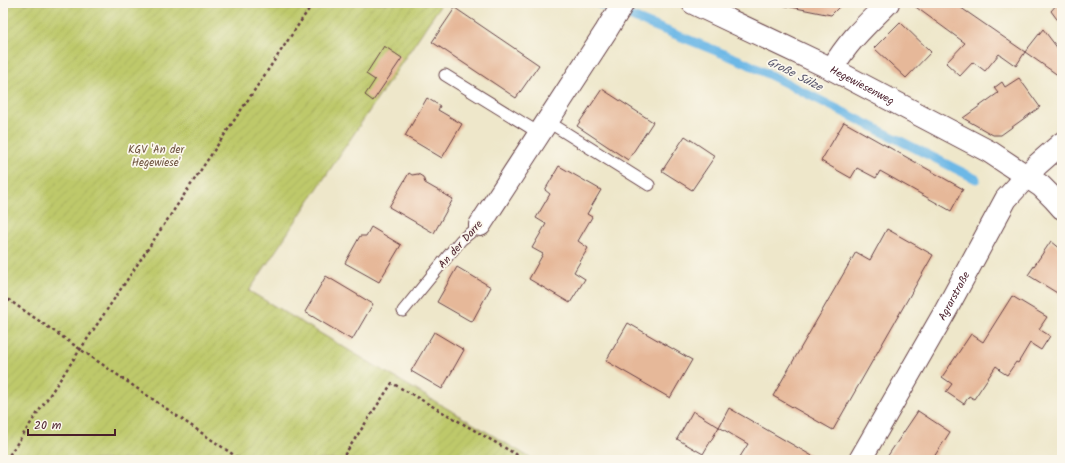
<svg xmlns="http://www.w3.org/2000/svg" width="1065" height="463" font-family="Kalam,sans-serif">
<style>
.garden{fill:url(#garden-furrows);stroke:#84744b}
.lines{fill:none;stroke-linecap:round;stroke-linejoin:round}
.stream{stroke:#6db8e6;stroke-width:9}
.building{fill:#e6b899}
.service-casing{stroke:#633d43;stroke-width:13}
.minor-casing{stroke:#633d43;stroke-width:24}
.secondary-casing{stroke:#633d43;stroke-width:24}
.path{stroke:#633d43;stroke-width:2.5;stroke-dasharray:3 3;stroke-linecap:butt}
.service{stroke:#fff;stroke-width:11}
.minor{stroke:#fff;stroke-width:22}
.secondary{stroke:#fff;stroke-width:22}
.labels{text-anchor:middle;stroke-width:3.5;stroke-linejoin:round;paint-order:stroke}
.street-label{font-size:11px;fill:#4a1f2b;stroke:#fbf7ec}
.park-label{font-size:11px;fill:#6d523e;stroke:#fbf7ec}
.water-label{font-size:12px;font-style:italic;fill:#56556c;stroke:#fbf7ec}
</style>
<defs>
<pattern id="garden-furrows" width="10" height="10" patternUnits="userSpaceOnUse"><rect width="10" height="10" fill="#bec96b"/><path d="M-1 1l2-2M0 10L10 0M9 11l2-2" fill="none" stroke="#a5ac5d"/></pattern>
</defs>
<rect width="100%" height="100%" fill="#fbf7ec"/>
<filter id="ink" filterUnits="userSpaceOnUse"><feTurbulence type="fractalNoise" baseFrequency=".025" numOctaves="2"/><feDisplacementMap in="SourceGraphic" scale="8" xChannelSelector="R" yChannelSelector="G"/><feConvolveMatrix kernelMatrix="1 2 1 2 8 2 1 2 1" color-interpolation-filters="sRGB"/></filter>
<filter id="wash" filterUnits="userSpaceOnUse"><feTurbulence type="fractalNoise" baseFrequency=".012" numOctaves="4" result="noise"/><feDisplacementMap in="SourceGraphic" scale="16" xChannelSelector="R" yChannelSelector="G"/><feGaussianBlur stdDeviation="0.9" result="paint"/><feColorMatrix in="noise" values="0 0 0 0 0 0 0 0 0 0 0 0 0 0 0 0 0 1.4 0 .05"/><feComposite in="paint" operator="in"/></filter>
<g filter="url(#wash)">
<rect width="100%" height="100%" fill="#eee7ca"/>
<path class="garden" d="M3,3h439l-93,138 -100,150 285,169h-531z"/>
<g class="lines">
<path class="stream" d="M597,3l147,59 232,117"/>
</g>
<g id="blocks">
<path class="building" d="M843,3l-12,12 -55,-11v-1z
M915,3h39l71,49 -9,14 -17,-12 -14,17 -12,-9 -13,14 -14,-13 19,-20 -52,-38z
M1058,3h4v23l-11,-15z
M455,8l84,57 -23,33 -84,-56z
M900,22l31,30 -25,26 -32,-30z
M1043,29l19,25v24l-37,-26z
M384,46l18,12 -29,43 -8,-6 10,-15 -9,-6z
M1019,78l21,29 -39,28h-8l-30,-17 35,-25 -4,-5 8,-6 3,5z
M602,89l51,33 -25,38 -51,-34z
M427,98l13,8 -2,4 24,14 -20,34 -37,-22z
M844,122l119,67 -12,22 -71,-40 -4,7 -19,-10 -6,10 -30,-17z
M685,136l30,20 -23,34 -30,-19z
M559,166l42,24 -14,24 5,3 -14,24 10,7 -14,24 11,7 -15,24 -41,-24 14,-25 -11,-6 14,-24 -10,-6 14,-24 -5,-4z
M409,173l3,2 6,-1 5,3 2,6 28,16 -19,34 -45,-26z
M371,227l30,18 -22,37 -34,-19 15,-27h6z
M887,229l46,26 -100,175 -60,-34 83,-144 14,8z
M1051,241l11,9v46l-34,-21z
M457,267l34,20 -19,35 -35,-20z
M326,276l47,28 -21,36 -47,-28z
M1012,296l35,21 -8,12 11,7 -9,14 -11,-7 -12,20 -2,-1 -9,13 -8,-5 1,-1 -4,-3 -22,33 -5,-3 -5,8 -18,-12 6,-8 -10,-7 29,-43 12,8z
M628,323l64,37 -22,38 -64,-37z
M434,332l30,18 -22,39 -31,-18z
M729,408l85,49 -2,3h-74l10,-16 -29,-17z
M693,411l26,16 -16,27 -26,-15z
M918,411l32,21 -18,28h-47z"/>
</g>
</g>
<g filter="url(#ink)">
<use href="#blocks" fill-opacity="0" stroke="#633d43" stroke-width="1"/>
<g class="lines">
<g class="service-casing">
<path id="service" d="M445,75l94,58
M547,121l102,64
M403,311l58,-71 19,-15"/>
</g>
<g class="minor-casing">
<g id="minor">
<path id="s1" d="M693,3l139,66 158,83 51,34 13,13 8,9"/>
<path d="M832,69c15,-27 34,-44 56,-66"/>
<path d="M480,225l126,-194 17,-28"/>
</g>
</g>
<g class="secondary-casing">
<g id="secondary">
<path id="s2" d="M860,460l86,-150 60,-111 31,-34 25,-22"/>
</g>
</g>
<path class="path" d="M3,296l238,164
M6,460l307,-457
M341,460l51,-77 134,77"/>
<use href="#service" class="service"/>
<use href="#minor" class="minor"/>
<use href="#secondary" class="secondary"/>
</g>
</g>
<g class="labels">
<g class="street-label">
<text dy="4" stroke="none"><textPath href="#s1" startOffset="188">Hegewiesenweg</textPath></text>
<text transform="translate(460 244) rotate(-48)" y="4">An der Darre</text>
<text dy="4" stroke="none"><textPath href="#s2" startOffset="189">Agrarstraße</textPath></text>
</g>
<g class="park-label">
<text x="156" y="153">KGV 'An der<tspan x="156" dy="13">Hegewiese'</tspan></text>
</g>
<g class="water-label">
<text transform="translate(795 74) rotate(27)" y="4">Große Sülze</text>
</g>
</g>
<rect width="1065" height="463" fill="none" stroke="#fbf7ec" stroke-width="16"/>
<path d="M28 429v6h87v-6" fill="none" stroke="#4a1f2b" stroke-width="2"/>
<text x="34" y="429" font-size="12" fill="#4a1f2b" stroke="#fbf7ec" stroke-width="3" paint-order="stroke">20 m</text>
</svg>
